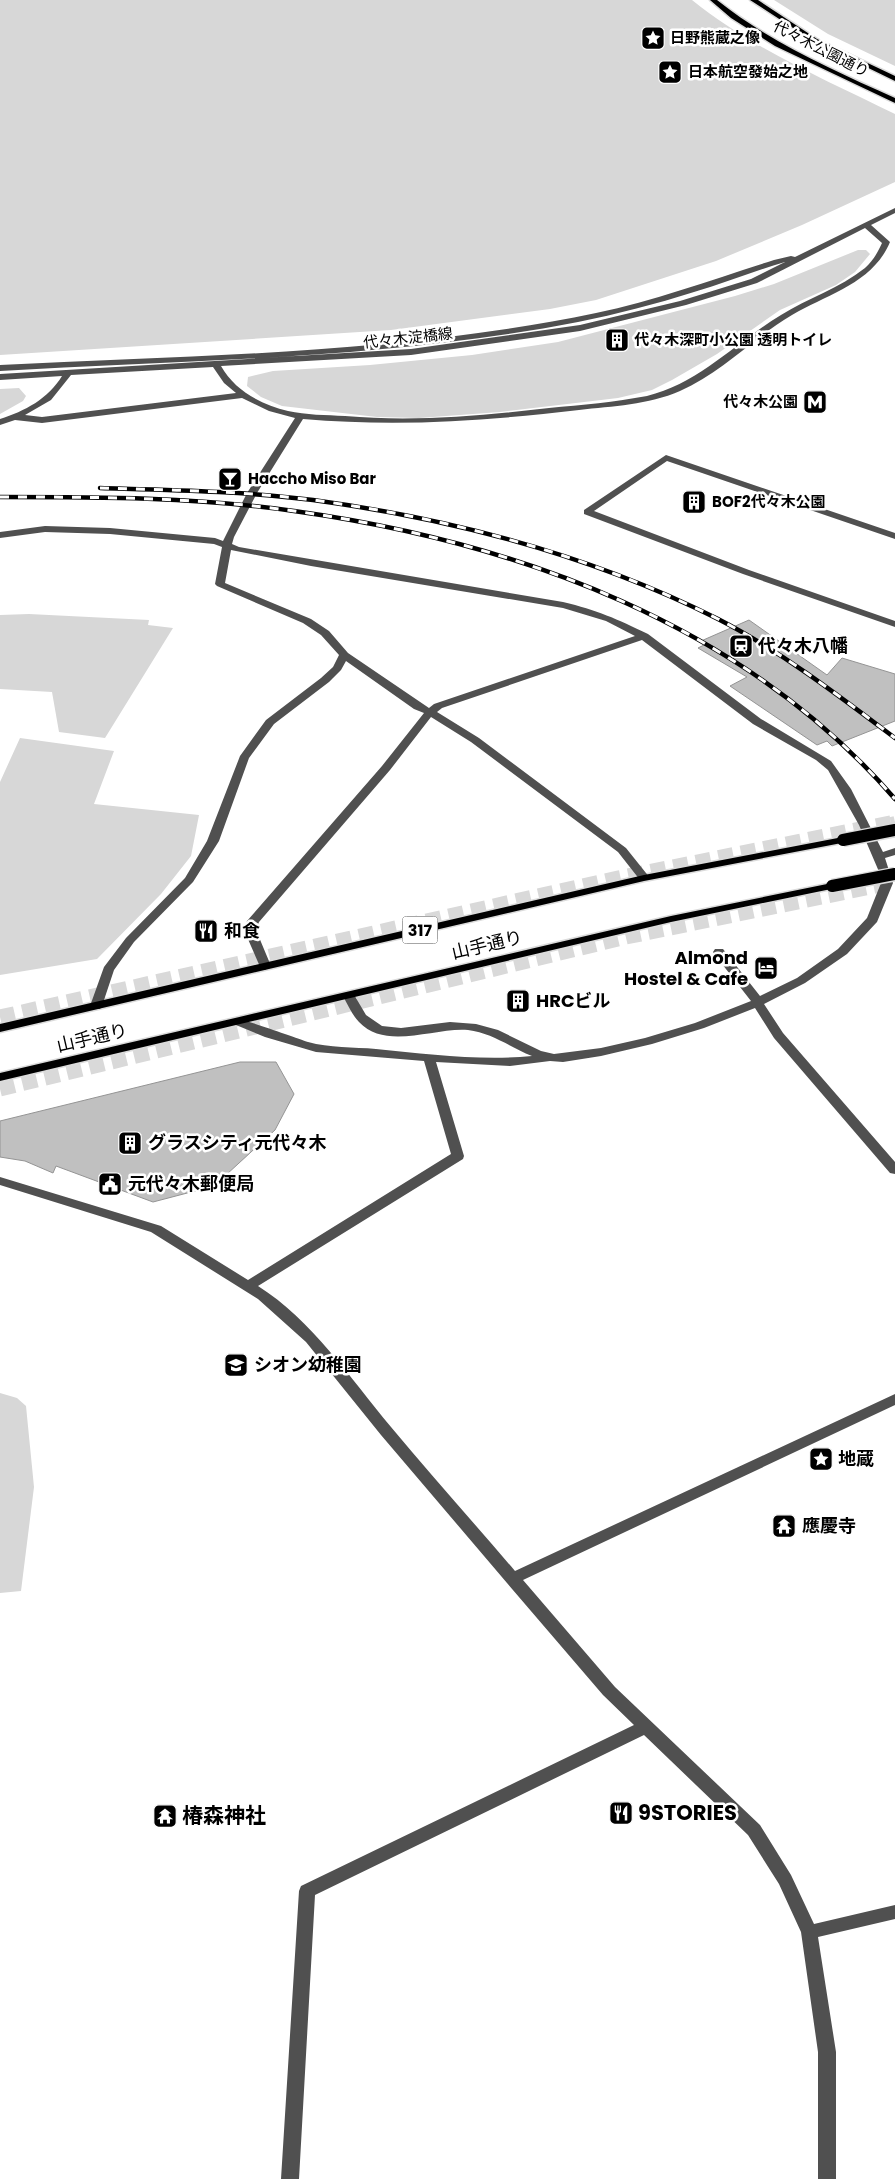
<svg xmlns="http://www.w3.org/2000/svg" width="895" height="2179" font-family="Poppins,'Noto Sans JP',sans-serif">
<style>
.green{fill:#d7d7d7}
.building{fill:#c0c0c0;stroke:#949494}
.lines{fill:none;stroke-linecap:round;stroke-linejoin:round}
.highway-tunnel-far1{stroke:#d9d9d9;stroke-width:12;stroke-dasharray:12 5.5;stroke-linecap:butt}
.highway-tunnel{stroke:#d9d9d9;stroke-width:15;stroke-dasharray:15 8;stroke-linecap:butt}
.major-casing{stroke:#dbdbdb;stroke-width:3}
.minor{fill:#505050;fill-rule:evenodd}
.major{fill:#000;fill-rule:evenodd}
.rail-casing{stroke:#000;stroke-width:4.5}
.rail{stroke:#fff;stroke-width:3;stroke-dasharray:9;stroke-linecap:butt}
.major-bridge-casing{stroke:#dbdbdb;stroke-width:15;stroke-linecap:butt}
.major-bridge{stroke:#000;stroke-width:12}
.labels{text-anchor:middle;stroke-width:5;stroke-linejoin:round;paint-order:stroke}
.far-poi-label{font-size:15px;font-weight:bold;fill:#000;stroke:#fff;text-anchor:start}
.far-street-label{font-size:15px;fill:#000;stroke:#fff}
.shield{fill:#fff;stroke:#4c4c4c;stroke-width:1}
.shield-label{font-size:16px;font-weight:bold;fill:#000}
.poi-label{font-size:18px;font-weight:bold;fill:#000;stroke:#fff;text-anchor:start}
.street-label{font-size:18px;fill:#000;stroke:#fff}
.near-poi-label{font-size:21px;font-weight:bold;fill:#000;stroke:#fff;text-anchor:start}
</style>
<rect width="100%" height="100%" fill="#fff"/>
<path class="green" d="M0,0h692c61,49 134,80 203,114v68l-93,43 -86,36 -120,39 -46,9 -159,21 -391,25z
M774,0h121v66l-67,-32z
M858,250h8l4,4 -15,18 -19,13 -56,25 -63,44 -45,26 -20,10 -34,8 -118,14 -81,6 -42,-1 -95,-11 -21,-9 -14,-11 1,-9 25,-6 97,-6 102,-10 86,-13 177,-46 39,-12z
M19,388l7,8 -3,5 -23,13v-25z
M29,614l120,6 -1,5 25,3 -68,110 -46,-6 -7,-40 -52,-3v-74z
M20,738l94,13 -20,53 105,11 -8,41 -30,38 -64,65 -97,16v-193z
M0,1393l17,5 9,8 8,81 -13,104 -21,2z"/>
<path class="building" d="M749,620l78,55 15,-17 53,16v47l-63,25 -5,-5 -10,4 -87,-59 17,-9 -49,-29 8,-4 -5,-3z
M240,1062h36l18,32 -19,36 -61,56 -61,16 -97,-36 -3,7 -28,-12 -25,-4v-36z"/>
<g class="lines">
<path class="highway-tunnel-far1" d="M891,823l4,-1"/>
<path class="highway-tunnel" d="M0,1017l618,-139 277,-56
M0,1089l626,-152 269,-55"/>
<g class="major-casing">
<path id="major" d="M710,0h7c54,43 116,70 178,98v5l-120,-57 -44,-28z
M750,0h8l59,39 78,37v5l-82,-40z
M843,837l6,3 -2,2 -203,39 -644,151v-8l644,-149z
M832,883l6,3 -2,2 -165,34 -671,159v-8l671,-157z"/>
</g>
<path class="minor" d="M895,208v5l-24,12 19,17c-17,41 -62,52 -98,73 -39,23 -71,58 -112,76 -32,14 -67,15 -101,19 -94,11 -180,17 -276,9l-46,74 -23,44 -2,7 7,3 324,55c34,8 54,17 85,32l113,85 70,42 20,28 32,63 12,-4v7l-10,3 8,25 -16,39 -30,32 -42,29 -41,21 19,29 112,129v12l-5,-1 -116,-135 -19,-30 -51,20 -52,16 -51,12 -38,6 -13,-1 -40,5 -74,-4 28,94 -1,3 -205,127c54,34 92,92 133,141 40,48 83,96 124,144l380,-177v11l-372,175 92,107 145,138 31,50 23,49 81,-19v14l-77,18 18,115v127h-18v-127l-17,-120 -22,-48 -31,-49 -104,-100 -329,160 -16,284h-18l18,-288 2,-5 333,-161 -31,-30 -96,-112 -126,-148 -75,-93 -48,-43 -107,-67 -151,-47v-8l161,49 87,54 203,-126 -27,-93 -108,-9 -51,-15 -29,-12 -2,-3 2,-3c6,-1 60,19 72,23 21,6 46,5 68,7 51,5 105,12 156,7 -22,-9 -40,-23 -64,-26 -33,-3 -82,21 -109,-8 -7,-7 -11,-17 -16,-26l6,-4 4,1 13,22 16,11 19,2 49,-6 26,2 22,6 43,21 13,3 47,-6 44,-10 50,-15 56,-22 -36,-46 -2,-3 2,-3h8l37,47 37,-18 41,-29 29,-31 14,-35 -1,-9 -21,-49 -31,-55 -12,-10 -63,-36 -111,-84 -200,68 -5,4 42,26 147,110 24,30 -2,2h-8l-22,-28 -147,-110 -40,-25 -41,53 -131,152 -3,8 15,36 -6,4 -4,-1 -17,-39 3,-9 135,-155 42,-53 -10,-4 -68,-48 -5,9 -12,12 -55,42 -25,34 -30,83 -26,41 -59,60 -20,28 -12,36 -2,3h-8l-2,-3 14,-39 22,-29 59,-60 22,-37 33,-85 26,-36 55,-42 12,-11 6,-12 -18,-20 -18,-12 -86,-37 -2,-2 7,-37 -8,-3 -104,-10 -65,-2 -45,6v-6l45,-6 65,2 105,10 8,3 24,-48 48,-75 -26,-7 -27,-13 -200,25 -27,-3 -15,5v-6c25,-8 48,-20 62,-43l-62,4v-6l411,-25 169,-24 100,-24 71,-22 34,-17c-31,9 -60,21 -91,30 -38,12 -77,22 -116,30 -190,37 -385,38 -578,49v-6c199,-10 400,-11 596,-52 61,-13 118,-34 178,-53l17,-4 4,1zM865,228l17,15c-4,9 -9,18 -17,25 -25,20 -57,30 -84,47 -45,27 -81,68 -134,81 -32,6 -65,9 -98,12 -68,8 -136,14 -204,8 -19,-1 -39,-1 -57,-5 -26,-6 -53,-20 -67,-45l190,-11 169,-24 106,-26 71,-22zM213,367l11,16 12,10 -194,24 -17,-2 26,-15 20,-25zM231,550l80,16 252,42 43,13 29,15 -201,68 -5,4 -81,-55 -19,-22 -18,-12 -86,-36z
M666,455l229,78v6l-228,-78 -73,50 155,59 146,51v6l-152,-53 -159,-60v-4z"/>
<use href="#major" class="major"/>
<g class="rail-casing">
<path id="rail" d="M100,488c71,2 143,3 213,12 140,19 278,55 405,119 64,33 120,76 177,119
M0,497c98,0 197,0 294,14 223,31 450,113 601,288"/>
</g>
<use href="#rail" class="rail"/>
<g class="major-bridge-casing">
<path id="major-bridge" d="M843,840l52,-10
M832,886l63,-12"/>
</g>
<use href="#major-bridge" class="major-bridge"/>
</g>
<defs>
<g id="sight-square" transform="scale(1.25)"><rect x="-9" y="-9" width="18" height="18" rx="4" fill="#000" stroke="#fff"/><path d="M0-6L1.8-2.2L6-1.7L2.9 1.2L3.7 5.4L0 3.3L-3.7 5.4L-2.9 1.2L-6-1.7L-1.8-2.2Z" fill="#fff"/></g>
<g id="building-square" transform="scale(1.25)"><rect x="-9" y="-9" width="18" height="18" rx="4" fill="#000" stroke="#fff"/><path d="M-4-6H4V6H1V3H-1V6H-4ZM-2.5-4.3h1.7v1.8h-1.7ZM.8-4.3h1.7v1.8H.8ZM-2.5-1h1.7V.8h-1.7ZM.8-1h1.7V.8H.8Z" fill="#fff"/></g>
<g id="metro-square" transform="scale(1.25)"><rect x="-9" y="-9" width="18" height="18" rx="4" fill="#000" stroke="#fff"/><path d="M-5.5 5V-5H-3L0 0L3-5H5.5V5H3V-.5L0 4L-3-.5V5Z" fill="#fff"/></g>
<g id="bar-square" transform="scale(1.25)"><rect x="-9" y="-9" width="18" height="18" rx="4" fill="#000" stroke="#fff"/><path d="M-6-5H6L.8 .8V4.5H3.5V6h-7V4.5H-.8V.8Z" fill="#fff"/></g>
<g id="station-square" transform="scale(1.25)"><rect x="-9" y="-9" width="18" height="18" rx="4" fill="#000" stroke="#fff"/><path d="M-3-6H3Q5-6 5-4V2Q5 4 3 4L4.5 6H3L1.5 4h-3L-3 6H-4.5L-3 4Q-5 4-5 2V-4Q-5-6-3-6ZM-3.5-4v3h7v-3ZM-3.5 1v1.5H-2V1ZM2 1v1.5H3.5V1Z" fill="#fff"/></g>
<g id="restaurant-square" transform="scale(1.25)"><rect x="-9" y="-9" width="18" height="18" rx="4" fill="#000" stroke="#fff"/><path d="M-5-6h1v4h1v-4h1v4h1v-4h1v5L-1.5 .5V6h-2V.5L-5-1ZM5-6V6H3V1.5H1.5Q1.5-4 5-6Z" fill="#fff"/></g>
<g id="hotel-square" transform="scale(1.25)"><rect x="-9" y="-9" width="18" height="18" rx="4" fill="#000" stroke="#fff"/><path d="M-6-4.5h1.5V1H6V5H4.5V3h-9V5H-6ZM-4 0a1.8 1.8 0 1 1 3.6 0ZM.5 0V-2.5h3Q6-2.5 6 0Z" fill="#fff"/></g>
<g id="civic-square" transform="scale(1.25)"><rect x="-9" y="-9" width="18" height="18" rx="4" fill="#000" stroke="#fff"/><path d="M-.6-6.5H3V-4.5H.6V-3L4-1V1h2V6H-6V1h2V-1L-.6-3ZM-1.2 2.5V6h2.4V2.5Z" fill="#fff"/></g>
<g id="school-square" transform="scale(1.25)"><rect x="-9" y="-9" width="18" height="18" rx="4" fill="#000" stroke="#fff"/><path d="M0-5L7-2L0 1L-7-2ZM-4 1L0 2.5L4 1V4Q0 6-4 4Z" fill="#fff"/></g>
<g id="temple-square" transform="scale(1.25)"><rect x="-9" y="-9" width="18" height="18" rx="4" fill="#000" stroke="#fff"/><path d="M0-6L5-2H3V0L6.5 2.5H4V6H1.5V3h-3V6H-4V2.5H-6.5L-3 0V-2H-5Z" fill="#fff"/></g>
</defs>
<g fill-rule="evenodd">
<use href="#sight-square" x="653" y="38"/>
<use href="#sight-square" x="670" y="72"/>
<use href="#building-square" x="617" y="340"/>
<use href="#metro-square" x="815" y="402"/>
<use href="#bar-square" x="230" y="479"/>
<use href="#building-square" x="694" y="502"/>
<use href="#station-square" x="741" y="646"/>
<use href="#restaurant-square" x="206" y="931"/>
<use href="#hotel-square" x="766" y="968"/>
<use href="#building-square" x="518" y="1001"/>
<use href="#building-square" x="130" y="1143"/>
<use href="#civic-square" x="110" y="1184"/>
<use href="#school-square" x="236" y="1365"/>
<use href="#sight-square" x="821" y="1459"/>
<use href="#temple-square" x="784" y="1526"/>
<use href="#restaurant-square" x="621" y="1813"/>
<use href="#temple-square" x="165" y="1816"/>
</g>
<g class="labels">
<g class="far-poi-label">
<text x="670" y="43">日野熊蔵之像</text>
<text x="688" y="77">日本航空發始之地</text>
<text x="634" y="345">代々木深町小公園 透明トイレ</text>
<text x="798" y="407" text-anchor="end">代々木公園</text>
<text x="248" y="484">Haccho Miso Bar</text>
<text x="712" y="507">BOF2代々木公園</text>
</g>
<g class="far-street-label">
<text transform="translate(821 49) rotate(27)" y="5">代々木公園通り</text>
<text transform="translate(408 338) rotate(-6)" y="5">代々木淀橋線</text>
</g>
<rect class="shield" x="402.5" y="916.5" width="35" height="27" rx="4"/>
<g class="shield-label">
<text x="420" y="936">317</text>
</g>
<g class="poi-label">
<text x="758" y="652">代々木八幡</text>
<text x="224" y="937">和食</text>
<text x="748" y="964" text-anchor="end">Almond<tspan x="748" dy="21">Hostel &amp; Cafe</tspan></text>
<text x="536" y="1007">HRCビル</text>
<text x="148" y="1149">グラスシティ元代々木</text>
<text x="128" y="1190">元代々木郵便局</text>
<text x="254" y="1371">シオン幼稚園</text>
<text x="838" y="1465">地蔵</text>
<text x="802" y="1532">應慶寺</text>
</g>
<g class="street-label">
<text transform="translate(487 945) rotate(-13)" y="6">山手通り</text>
<text transform="translate(92 1038) rotate(-13)" y="6">山手通り</text>
</g>
<g class="near-poi-label">
<text x="638" y="1820">9STORIES</text>
<text x="182" y="1823">椿森神社</text>
</g>
</g>
</svg>
